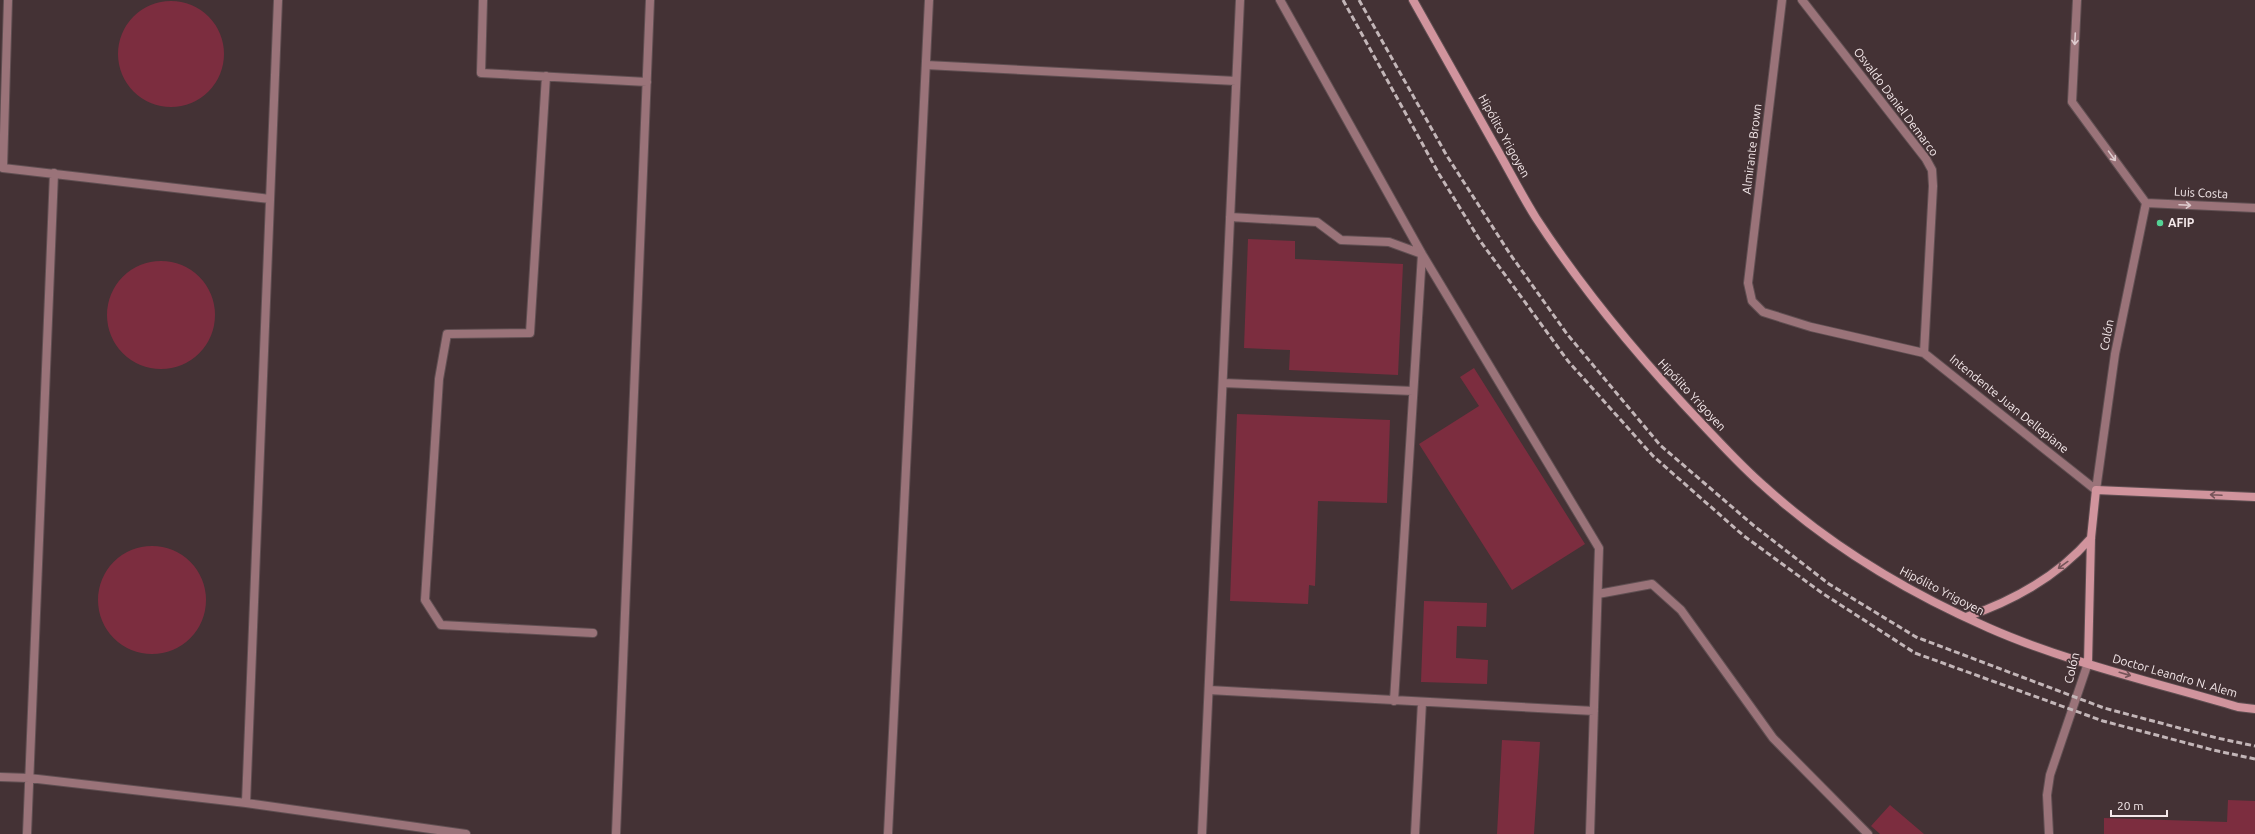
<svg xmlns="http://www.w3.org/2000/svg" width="2255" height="834" font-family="Ubuntu,sans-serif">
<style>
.building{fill:#7c2d3f}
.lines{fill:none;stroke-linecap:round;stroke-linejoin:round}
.lane-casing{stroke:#604f52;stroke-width:10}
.street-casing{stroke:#604f52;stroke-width:10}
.secondary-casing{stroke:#604f52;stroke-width:10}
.lane{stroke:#9a7379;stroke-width:8}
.street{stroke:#9a7379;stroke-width:8}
.secondary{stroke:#d1949d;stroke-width:8}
.rail{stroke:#c3b6b8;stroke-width:3;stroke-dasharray:6 3;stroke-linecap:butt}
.oneway{stroke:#decbce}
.oneway2{stroke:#755459}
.poi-dot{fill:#54d395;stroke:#443235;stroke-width:1.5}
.labels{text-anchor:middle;stroke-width:3.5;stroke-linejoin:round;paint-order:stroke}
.street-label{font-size:12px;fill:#f4e8ea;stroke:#443235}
.poi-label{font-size:12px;font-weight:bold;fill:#f4e8ea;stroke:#443235;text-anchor:start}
</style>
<rect width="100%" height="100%" fill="#443235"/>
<path class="building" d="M118 54a53 53 0 1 1 106 0a53 53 0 1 1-106 0Z
M1248,239l47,2v18l108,5 -5,111 -109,-5 1,-20 -46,-2z
M107 315a54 54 0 1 1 108 0a54 54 0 1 1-108 0Z
M1474,368l111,176 -73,46 -93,-146 60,-38 -19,-29z
M1237,414l153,6 -3,83 -69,-2 -3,85 -6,-1 -1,19 -78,-3z
M98 600a54 54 0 1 1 108 0a54 54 0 1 1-108 0Z
M1424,601l63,2 -1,24 -29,-1 -1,32 32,2 -1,24 -66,-2z
M1502,740l38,2 -6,92h-37z
M2228,800l27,1v33h-151v-16l123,4z
M1890,805l34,29h-44l-9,-8z"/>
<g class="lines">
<g class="lane-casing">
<path id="lane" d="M8,0l-5,168 267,31
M483,0l-2,73 166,9
M1280,0l142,254 177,294 -9,286
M926,65l310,16
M546,76l-16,257 -83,1 -8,45 -14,221 16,25 152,8
M1230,217l87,5 24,18 48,2 33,12 -28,447
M1223,383l190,8
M1598,594l54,-10 29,26 92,128 95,96
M1209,690l385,21
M0,777l29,1 217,25 220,31
M246,803l32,-803
M27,834l27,-661
M616,834l34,-834
M888,834l41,-834
M1202,834l38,-834
M1415,834l7,-132"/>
</g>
<g class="street-casing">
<path id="street" d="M1782,0l-34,283 4,18 11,11 48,15 113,26 172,137
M1802,0l124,159 6,11 1,16 -9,167
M2077,0l-5,102 74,101 -31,151 -19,136
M2146,203l109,5
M2049,834l-2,-39 3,-20 38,-112"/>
</g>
<g class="secondary-casing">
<path id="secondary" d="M1413,0c27,48 54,96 81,144 14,24 27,50 42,74 49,75 106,143 168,208 19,20 39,42 60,60 65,59 145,107 225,142 77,34 168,55 249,79l17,2
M1966,617c47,-16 92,-41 125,-79
M2088,663l3,-125 5,-48 159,7"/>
</g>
<use href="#lane" class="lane"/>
<use href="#street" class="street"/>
<use href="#secondary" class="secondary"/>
<path class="rail" d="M1343,0l96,174 42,68 87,119 85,95 91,80 78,57 93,60 188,68 110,29 42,9
M1359,0l88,156 63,98 57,80 93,111 93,80 76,59 87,53 188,71 113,30 38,8"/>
</g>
<defs><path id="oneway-shaft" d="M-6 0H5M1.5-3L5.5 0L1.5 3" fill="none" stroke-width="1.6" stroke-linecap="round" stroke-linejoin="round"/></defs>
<g class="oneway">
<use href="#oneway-shaft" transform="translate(2075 39) rotate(93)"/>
<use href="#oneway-shaft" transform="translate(2112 156) rotate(54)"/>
<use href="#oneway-shaft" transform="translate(2185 205) rotate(3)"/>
</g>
<g class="oneway2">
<use href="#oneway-shaft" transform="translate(2216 495) rotate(-177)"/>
<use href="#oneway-shaft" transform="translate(2063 565) rotate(144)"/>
<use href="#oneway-shaft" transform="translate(2125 674) rotate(16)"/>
</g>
<circle class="poi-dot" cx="2160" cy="223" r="4"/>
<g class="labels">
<g class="street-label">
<text transform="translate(1896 102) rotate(53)" y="4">Osvaldo Daniel Demarco</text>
<text transform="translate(1504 136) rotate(61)" y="4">Hipólito Yrigoyen</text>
<text transform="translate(1752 149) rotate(-83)" y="4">Almirante Brown</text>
<text transform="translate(2201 193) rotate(3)" y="4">Luis Costa</text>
<text transform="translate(2107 335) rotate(-79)" y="4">Colón</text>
<text transform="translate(1692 395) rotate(47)" y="4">Hipólito Yrigoyen</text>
<text transform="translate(2009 404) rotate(39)" y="4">Intendente Juan Dellepiane</text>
<text transform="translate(1942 591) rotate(27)" y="4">Hipólito Yrigoyen</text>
<text transform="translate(2072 668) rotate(-77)" y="4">Colón</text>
<text transform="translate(2175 676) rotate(16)" y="4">Doctor Leandro N. Alem</text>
</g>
<g class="poi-label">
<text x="2168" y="227">AFIP</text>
</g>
</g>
<path d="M2111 810v6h56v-6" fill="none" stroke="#f4e8ea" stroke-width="2"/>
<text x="2117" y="810" font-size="12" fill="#f4e8ea" stroke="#443235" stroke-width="3" paint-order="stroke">20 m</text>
</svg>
